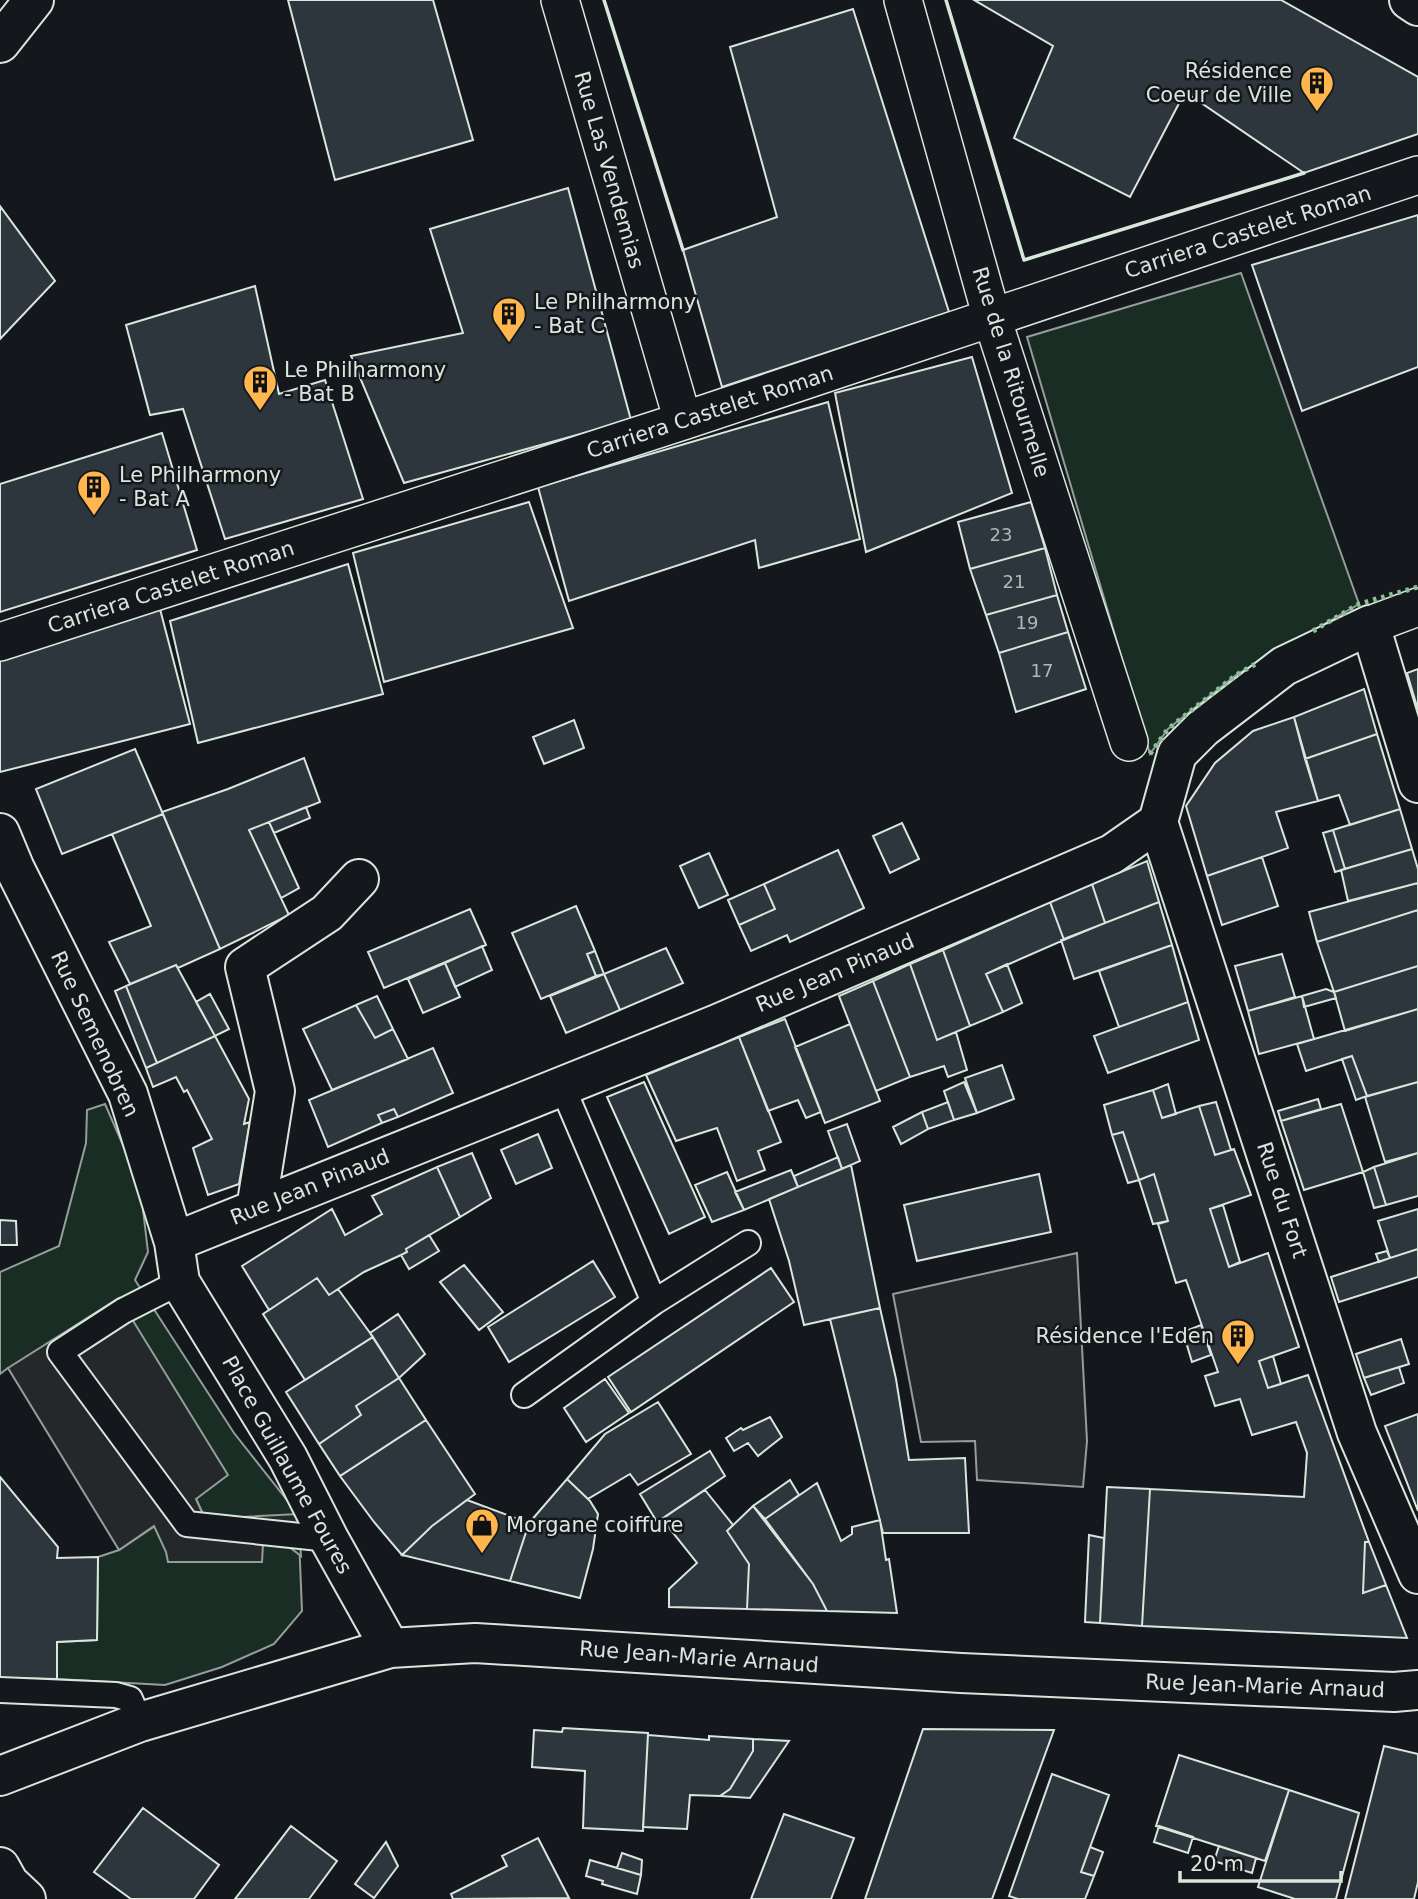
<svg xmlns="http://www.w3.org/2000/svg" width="1418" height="1899" font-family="'DejaVu Sans',sans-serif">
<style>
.green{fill:#1a2d24;stroke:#939e99;stroke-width:2}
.parking{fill:#24282b;stroke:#939e99;stroke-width:2}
.building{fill:#2c363c;stroke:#d8e6dc;stroke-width:2}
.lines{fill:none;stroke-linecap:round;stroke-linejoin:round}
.service-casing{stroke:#d8e6dc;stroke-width:28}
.pedestrian-casing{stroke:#d8e6dc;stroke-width:40}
.minor-casing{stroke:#d8e6dc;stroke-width:42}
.tertiary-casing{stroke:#d8e6dc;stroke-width:42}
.service{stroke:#14181c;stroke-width:24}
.pedestrian{stroke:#14181c;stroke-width:37}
.minor{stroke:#14181c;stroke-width:38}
.tertiary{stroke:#14181c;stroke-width:38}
.hedge{stroke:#8ac095;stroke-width:5;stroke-dasharray:3.5 5;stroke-linecap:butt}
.wall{stroke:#d8e6dc;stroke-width:3.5}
.labels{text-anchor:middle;stroke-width:5;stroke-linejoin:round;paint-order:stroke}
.number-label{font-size:18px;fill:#adbab4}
.poi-label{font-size:21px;fill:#d8e6dc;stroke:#14181c;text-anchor:start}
.street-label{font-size:21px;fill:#d8e6dc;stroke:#14181c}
</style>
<rect width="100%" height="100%" fill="#14181c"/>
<path class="green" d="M1241,273l118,331 -123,71 -68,54 -18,25 -123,-417z
M105,1104l35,80 8,68 -13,28 99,153 64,81 4,97 -28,33 -52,23 -57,18 -108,-6v-37l40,-2 1,-83 21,-7 36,-24 50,-8 -9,-19 -188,-131 -8,6v-102l59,-26 27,-103 1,-33z"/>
<path class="parking" d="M1077,1253l10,188 -4,46 -106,-7 -2,-39 -54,1 -28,-148z
M119,1298l109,177 -32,24 9,20 93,-5 3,42 -13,-10 -25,-2 -1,18h-94l-2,-10 -12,-26 -35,24 -111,-182z"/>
<path class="building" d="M288,0h145l40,140 -138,40z
M974,0h307l137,77v57l-114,39 -119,-81 -55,105 -116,-59 39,-92z
M853,9l96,303 -227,75 -39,-137 94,-33 -47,-170z
M568,188l63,232 -227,63 -53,-127 112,-23 -33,-104z
M0,206l55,75 -55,58z
M1418,215v152l-116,44 -50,-146z
M255,286l24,108 46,-14 38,119 -138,40 -42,-130 -33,6 -24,-90z
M972,357l40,136 -146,59 -31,-159z
M828,402l32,137 -101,29 -4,-28 -186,61 -31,-114z
M162,433l35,117 -197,62v-128z
M529,502l44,126 -189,54 -31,-129z
M1031,502l14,46 -75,21 -12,-47z
M1045,548l12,47 -71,20 -16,-46z
M348,564l35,130 -185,49 -28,-122z
M1057,595l11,37 -69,21 -13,-38z
M160,609l30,115 -190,48v-116z
M1068,632l18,57 -70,23 -17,-59z
M1418,669v41l-11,-37z
M1364,689l13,45 -72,25 -11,-42z
M1294,717l24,84 -42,11 12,36 -81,28 -21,-70 29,-43 38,-32z
M574,720l10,28 -40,16 -11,-27z
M1377,734l23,75 -50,16 -11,-30 -21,6 -13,-42z
M135,749l28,65 -101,40 -26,-65z
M304,758l16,44 -71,28 40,85 -69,34 -58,-137 66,-23z
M306,807l4,11 -36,15 -5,-11z
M1400,809l12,40 -67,20 -12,-39z
M163,814l57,135 -42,19 -2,-3 -46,19 -21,-42 42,-16 -39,-92z
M269,822l30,66 -18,10 -32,-68z
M902,823l17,36 -29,14 -17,-37z
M1333,830l12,39 -10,3 -12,-39z
M1412,849l6,20v14l-70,18 -7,-31z
M838,850l26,58 -74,34 -3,-7 -36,16 -12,-26 36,-16 -11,-25z
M709,853l19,42 -29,13 -19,-42z
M1262,857l16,49 -56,19 -15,-49z
M1147,861l12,41 -54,21 -13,-39z
M1418,883v27l-101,32 -8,-30z
M764,884l11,25 -36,16 -11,-25z
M1092,884l13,39 -41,17 -14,-38z
M1050,902l14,38 -78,34 17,38 -33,14 -27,-76z
M1159,902l13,43 -98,34 -13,-39z
M576,906l19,45 -8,3 9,22 -55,23 -29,-66z
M470,909l16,36 -102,43 -16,-36z
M1418,910v56l-84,26 -17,-50z
M1172,945l16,57 -69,25 -20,-56z
M482,946l10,24 -37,17 -10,-24z
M666,948l17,35 -63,27 -16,-36z
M943,950l27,76 -33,14 -27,-76z
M595,951l9,23 -8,2 -9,-22z
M1282,954l13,43 -47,14 -13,-45z
M445,963l15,34 -37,16 -15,-34z
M910,964l27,76 19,-8 11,38 -19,7 -4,-11 -34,11 -37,-96z
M1007,964l15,39 -19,9 -17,-38z
M176,965l39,71 -58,27 -31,-77z
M1418,966v43l-73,22 -11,-39z
M604,974l16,36 -54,23 -16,-37z
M873,981l37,96 -34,14 -37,-95z
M126,986l31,77 -11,5 -31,-77z
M1326,989l8,3 2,6 -32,9 -2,-11z
M210,994l19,35 -14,7 -19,-34z
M377,996l16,33 -18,9 -19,-33z
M1302,996l12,43 -55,15 -11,-43z
M1188,1002l11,38 -91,33 -14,-37z
M356,1005l19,33 18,-9 15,30 -76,31 -29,-61z
M1418,1009v73l-51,14 -15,-40 -46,15 -9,-27z
M785,1019l36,93 -15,6 -8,-18 -30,11 -29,-74z
M850,1024l30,77 -55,22 -30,-76z
M215,1036l34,63 -5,25 6,-2 -11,62 -31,11 -15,-47 19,-9 -25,-49 -3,2 -8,-15 -23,10 -7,-19z
M739,1037l42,105 -23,9 7,19 -28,11 -20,-53 -41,13 -30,-66z
M433,1048l20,45 -55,24 -4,-8 -16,6 4,8 -54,24 -19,-47z
M1352,1056l15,40 -11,4 -14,-41z
M1002,1065l12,34 -37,14 -12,-35z
M644,1082l61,135 -36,17 -62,-137z
M964,1082l13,31 -23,7 -10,-29z
M1418,1082v71l-33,9 -20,-65z
M1168,1084l8,30 -14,4 -9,-28z
M1153,1090l9,28 37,-12 16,49 19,-6 17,46 -41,14 19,58 39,-14 31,94 -40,14 9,27 40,-13 61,167h-4l-2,51 23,-8 21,53 -265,-12 8,-137 154,8 3,-44 -11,-31 -44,13 -12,-36 -25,7 -10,-30 13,-4 -32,-92 -10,3 -18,-59 10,-3 -14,-47 -15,6 -16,-48 -11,3 -8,-30z
M1318,1099l3,10 -40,12 -3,-10z
M948,1102l6,18 -26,9 -6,-17z
M1216,1102l15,48 -16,5 -16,-49z
M1341,1104l22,68 -59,18 -23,-69z
M394,1109l4,8 -16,6 -4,-8z
M922,1112l6,17 -27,15 -8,-17z
M847,1124l13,37 -18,8 -14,-38z
M1123,1132l16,48 -11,3 -16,-48z
M538,1134l14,34 -36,16 -15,-34z
M472,1153l19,45 -31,19 -23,-50z
M1418,1153v43l-32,9 -12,-38z
M838,1157l4,12 -44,18 -4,-11z
M851,1165l29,143 -76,17 -15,-64 -20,-62z
M437,1167l23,50 -54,32 1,3 -6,3 -37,17 -35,23 -12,-17 -48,32 -27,-44 90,-57 13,26 37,-21 -10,-18z
M1374,1167l12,38 -12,3 -11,-36z
M791,1170l7,17 -54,23 -9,-18z
M727,1172l17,38 -32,12 -17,-37z
M1039,1174l12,58 -134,29 -13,-56z
M1154,1174l14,47 -15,3 -14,-44z
M1223,1205l17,57 -11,5 -19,-58z
M1418,1209v40l-28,9 -12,-37z
M0,1220l16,1 1,24h-17z
M429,1235l10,16 -30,18 -8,-14 6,-3 -1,-3z
M1418,1249v28l-79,25 -8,-25z
M1387,1251l3,7 -11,4 -3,-8z
M593,1261l22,36 -106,65 -21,-35z
M464,1265l39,47 -24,18 -39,-48z
M771,1268l23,34 -163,110 -23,-35z
M317,1278l12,17 9,-6 35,48 -68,43 -42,-66z
M880,1308l16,71 13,81 56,-2 4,75h-86l-53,-214z
M398,1314l27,40 -26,24 -29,-45z
M1201,1325l10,30 -19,7 -9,-30z
M373,1337l26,41 -43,28 5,9 -42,29 -33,-52z
M1401,1339l8,25 -45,14 -8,-24z
M1273,1356l8,28 -13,4 -9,-27z
M1399,1367l5,16 -33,12 -7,-17z
M399,1378l27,42 -86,56 -21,-32 42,-29 -5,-9z
M605,1379l24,34 -43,29 -22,-34z
M658,1402l33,52 -53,31 -8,-11 -42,25 2,2 -23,-22 38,-45z
M1418,1414v97l-33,-85z
M770,1417l12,20 -24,19 -10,-13 -14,8 -8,-13 15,-10 2,2z
M426,1420l49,74 -43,32 -30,29 -28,-33 -34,-46z
M710,1451l15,25 -68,46 -17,-28z
M0,1477l58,70 -1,11 41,-1 -1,83 -40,2v37l-57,-1z
M567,1479l23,22 8,13 -5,35 -13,49 -70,-17 19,-58z
M790,1480l9,15 -34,24 -12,-13z
M817,1483l24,58 11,-7v-7l28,-7 6,40 3,-1 8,54 -70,-2 -14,-27 -48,-65z
M1107,1487l43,2 -8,137 -42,-3z
M705,1490l28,35 -6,6 22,33 -2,45 -78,-2v-18l28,-26 -35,-44z
M467,1500l62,23 -19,58 -108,-26 30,-29z
M753,1506l60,78 14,27 -80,-2 2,-45 -22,-33z
M1089,1535l15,3 -4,85 -15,-1z
M1365,1542h4l17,43 -23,8z
M563,1728l85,5 -5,98 -60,-3 2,-57 -53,-4 2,-37 28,2z
M923,1729l131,1 -62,169h-127z
M648,1735l61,5v-4l44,3v12l-23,38 -10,7 -30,-1 -3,34 -44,-2z
M753,1739l36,2 -39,57 -30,-2 10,-7 23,-38z
M1384,1746l34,8v128l-4,17h-69z
M1179,1755l110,35 -24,71 -109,-35z
M1052,1774l57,21 -28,77 13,4 -9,23h-67l-9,-3z
M1289,1790l70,23 -23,86h-41l-37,-12z
M143,1808l76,57 -25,34h-63l-37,-27z
M784,1814l70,24 -23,61h-80z
M291,1826l46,35 -28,38h-74z
M1159,1826l34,11 -5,16 -34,-11z
M538,1838l31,60 -116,1 -2,-5 56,-28 -5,-10z
M386,1842l12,24 -24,32 -19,-14z
M1219,1846l37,12 -4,15 -38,-12z
M1090,1847l13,5 -9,24 -13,-4z
M622,1853l20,7 -1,15 -24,-7z
M590,1860l51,15 -4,19 -35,-10 1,-3 -17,-5z"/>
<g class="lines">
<g class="service-casing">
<path id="service" d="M562,1086l92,216
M180,1282l-57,29 -63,41 127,172 142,15
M524,1395l130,-93 94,-59
M0,1690l116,5 14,4 10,23"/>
</g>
<g class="pedestrian-casing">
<path id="pedestrian" d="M560,0l123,421
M903,0l89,318 137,424
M1370,625l48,-18
M0,642l683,-221 735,-246"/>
</g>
<g class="minor-casing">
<path id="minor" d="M1409,0l9,6
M0,43l34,-43
M1158,822l199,611 61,141
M0,833l15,36 113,225 46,148 6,40 108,176 41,81 61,109
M256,1209l19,-118 -30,-124 82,-54 32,-34
M174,1242l541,-217 397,-171 46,-32 19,-68 26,-26 81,-62 86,-41 48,158
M0,1867l9,16 17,16"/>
</g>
<g class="tertiary-casing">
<path id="tertiary" d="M0,1776l140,-54 250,-74 85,-5 486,30 433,19 24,-2"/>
</g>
<use href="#service" class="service"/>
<use href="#pedestrian" class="pedestrian"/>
<use href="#minor" class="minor"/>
<use href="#tertiary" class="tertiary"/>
<path class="hedge" d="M1313,631l46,-27 59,-17
M1150,754l18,-25 68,-54 23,-13"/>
<path class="wall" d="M604,0l79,250
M946,0l78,260 280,-87"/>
</g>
<defs>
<g id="building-pin" transform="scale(1.75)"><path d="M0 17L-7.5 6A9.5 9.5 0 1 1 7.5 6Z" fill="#ffb74d" stroke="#14181c"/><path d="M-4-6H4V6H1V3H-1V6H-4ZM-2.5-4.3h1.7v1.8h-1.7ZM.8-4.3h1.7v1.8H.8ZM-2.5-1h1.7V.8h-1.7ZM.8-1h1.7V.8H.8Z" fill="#111"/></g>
<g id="shop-pin" transform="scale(1.75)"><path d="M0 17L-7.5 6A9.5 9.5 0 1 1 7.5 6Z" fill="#ffb74d" stroke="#14181c"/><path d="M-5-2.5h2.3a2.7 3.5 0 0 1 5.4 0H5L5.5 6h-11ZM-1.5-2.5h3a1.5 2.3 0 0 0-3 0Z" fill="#111"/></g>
</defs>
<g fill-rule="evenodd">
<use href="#building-pin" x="1317" y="83"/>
<use href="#building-pin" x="509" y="314"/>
<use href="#building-pin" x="260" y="382"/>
<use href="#building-pin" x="94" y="487"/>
<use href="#building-pin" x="1238" y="1336"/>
<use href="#shop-pin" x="482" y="1525"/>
</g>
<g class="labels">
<g class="number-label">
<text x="1001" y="541">23</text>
<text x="1014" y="588">21</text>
<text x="1027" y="629">19</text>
<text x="1042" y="677">17</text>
</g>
<g class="poi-label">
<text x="1292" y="78" text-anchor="end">Résidence<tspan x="1292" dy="24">Coeur de Ville</tspan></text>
<text x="534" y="309">Le Philharmony<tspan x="534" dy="24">- Bat C</tspan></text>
<text x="284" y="377">Le Philharmony<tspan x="284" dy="24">- Bat B</tspan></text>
<text x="119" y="482">Le Philharmony<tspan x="119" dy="24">- Bat A</tspan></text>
<text x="1214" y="1343" text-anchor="end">Résidence l'Eden</text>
<text x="506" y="1532">Morgane coiffure</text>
</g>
<g class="street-label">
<text transform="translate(609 170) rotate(74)" y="7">Rue Las Vendemias</text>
<text transform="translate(1248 232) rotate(-18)" y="7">Carriera Castelet Roman</text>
<text transform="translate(1011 372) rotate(73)" y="7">Rue de la Ritournelle</text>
<text transform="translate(710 412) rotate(-18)" y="7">Carriera Castelet Roman</text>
<text transform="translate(171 587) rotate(-18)" y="7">Carriera Castelet Roman</text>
<text transform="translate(835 973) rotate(-23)" y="7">Rue Jean Pinaud</text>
<text transform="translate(95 1034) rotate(65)" y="7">Rue Semenobren</text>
<text transform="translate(310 1187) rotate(-22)" y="7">Rue Jean Pinaud</text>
<text transform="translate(1282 1200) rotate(72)" y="7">Rue du Fort</text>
<text transform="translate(287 1465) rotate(61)" y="7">Place Guillaume Foures</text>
<text transform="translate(699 1657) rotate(4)" y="7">Rue Jean-Marie Arnaud</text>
<text transform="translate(1265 1686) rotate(2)" y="7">Rue Jean-Marie Arnaud</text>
</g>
</g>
<path d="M1180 1871v10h161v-10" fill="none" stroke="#d8e6dc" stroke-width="3.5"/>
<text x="1190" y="1871" font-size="21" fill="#d8e6dc" stroke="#14181c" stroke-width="5" paint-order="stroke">20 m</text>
</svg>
